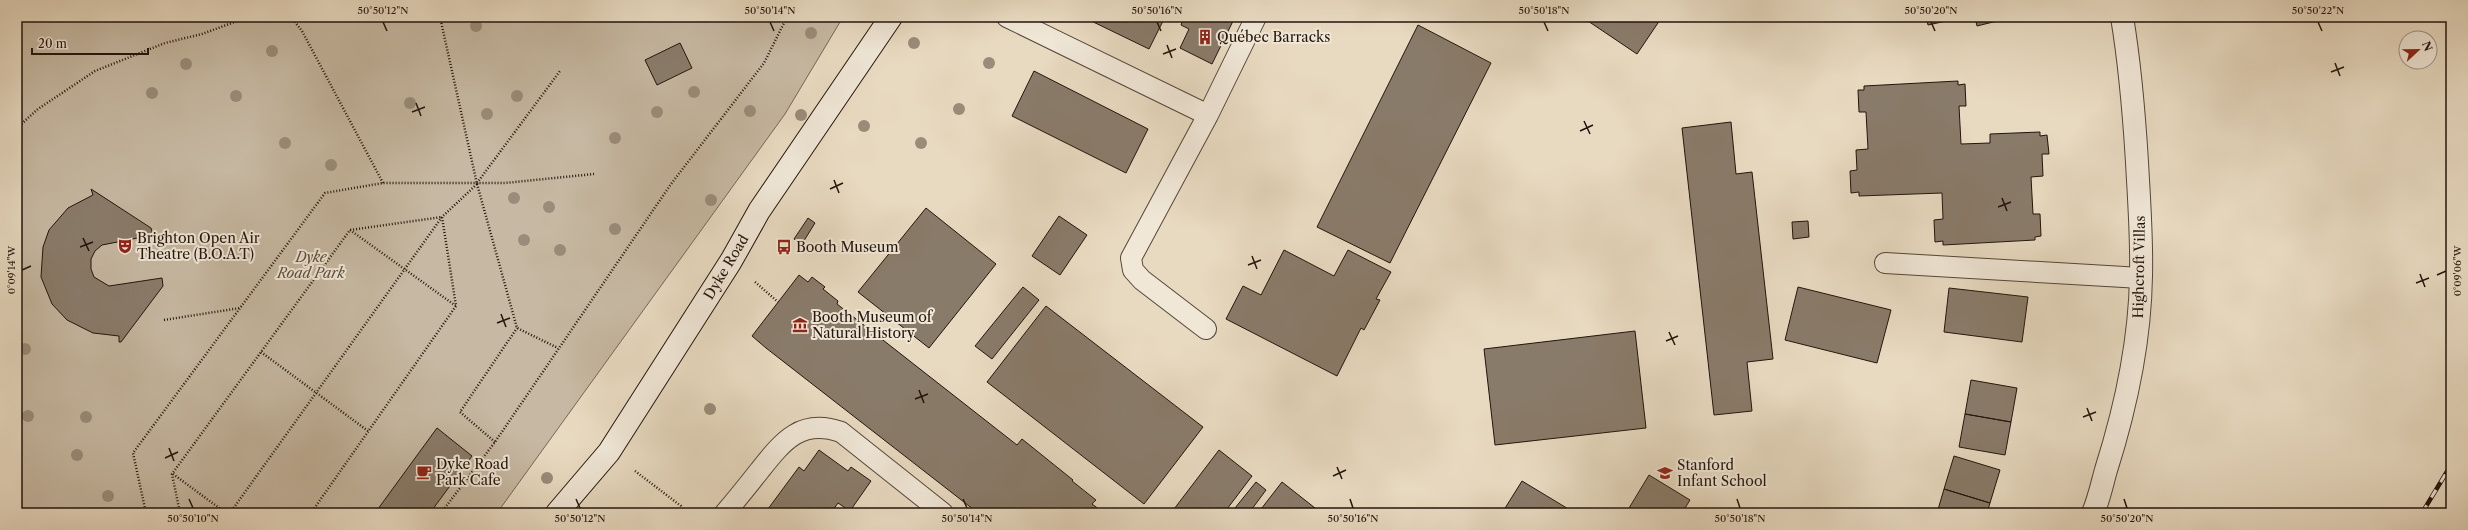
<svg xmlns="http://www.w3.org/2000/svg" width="2468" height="530" font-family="'Libre Caslon Text',serif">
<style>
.green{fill:#c6b8a2;stroke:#746657}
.building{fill:#897b6a;stroke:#22140c}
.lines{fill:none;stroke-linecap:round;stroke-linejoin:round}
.lane-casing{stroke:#544639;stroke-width:22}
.street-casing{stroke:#544639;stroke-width:24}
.secondary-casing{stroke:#22140c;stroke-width:24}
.path{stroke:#22140c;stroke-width:2.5;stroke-dasharray:1 2;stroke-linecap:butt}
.lane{stroke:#f0e7d7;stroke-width:20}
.street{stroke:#f0e7d7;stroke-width:22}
.secondary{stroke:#f0e7d7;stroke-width:22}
.rail-casing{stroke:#22140c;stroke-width:4.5}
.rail{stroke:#f0e7d7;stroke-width:3;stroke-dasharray:9;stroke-linecap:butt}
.tree{fill:#9a8c7a}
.ticks{fill:none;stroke:#22140c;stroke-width:1.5}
.labels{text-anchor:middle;stroke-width:4;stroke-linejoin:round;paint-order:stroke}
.poi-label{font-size:14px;fill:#22140c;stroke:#f0e7d7;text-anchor:start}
.park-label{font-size:14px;font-style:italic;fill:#5b4d40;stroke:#f0e7d7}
.street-label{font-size:14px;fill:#22140c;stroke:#f0e7d7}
.neatline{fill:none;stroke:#22140c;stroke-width:1.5}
.ticks-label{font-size:10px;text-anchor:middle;fill:#22140c}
</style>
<rect width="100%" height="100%" fill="#e8dac1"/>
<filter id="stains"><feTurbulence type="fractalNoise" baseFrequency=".005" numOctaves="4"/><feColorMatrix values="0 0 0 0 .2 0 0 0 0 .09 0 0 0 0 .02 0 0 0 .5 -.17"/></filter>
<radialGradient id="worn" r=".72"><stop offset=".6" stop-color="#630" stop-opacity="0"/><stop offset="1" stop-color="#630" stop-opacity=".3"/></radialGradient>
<path class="green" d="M17,17h826l-58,97 -288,399h-480z"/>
<path class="building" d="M1083,17h82l-16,32z
M1184,17h51l-23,47 -32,-16 9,-19 -8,-4z
M1582,17h80l-25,37z
M1926,17h39l-37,8z
M1975,17h38l-36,9z
M1418,25l73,38 -101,200 -73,-36z
M680,43l12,25 -35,17 -12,-25z
M1034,71l114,58 -22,44 -114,-57z
M1958,81v4l7,-1 1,22h-7l2,38 29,-1v-9l50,-2v4l7,-1 2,19h-7l1,22 -12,1 2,37h7l1,22 -6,1v3l-92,5v-4l-8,1 -1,-22 9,-1 -1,-26 -83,3v-4l-8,1 -1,-22 7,-1 -1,-20 12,-1 -2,-37h-7l-1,-22h6v-4z
M1731,122l5,52 16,-2 21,187 -26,3 5,49 -38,4 -32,-287z
M91,189l60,39 2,7 -51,10 -7,6 -4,8v10l3,8 15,9 53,-8 1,8 -42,56h-2v-6l-26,-3 -26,-13 -15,-16 -11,-27 2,-30 6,-17 19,-22 25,-13z
M926,208l70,56 -67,84 -71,-56z
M1059,216l28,19 -27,40 -28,-19z
M808,218l7,5 -13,21 -8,-5z
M1808,221l1,16 -16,2 -1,-17z
M1284,250l50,26 14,-26 43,22 -15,27 4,1 -16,30 -3,-2 -24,48 -111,-57 17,-33 18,9z
M799,275l9,7 4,-5 13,10 -2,2 15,12 -1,3 180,141 5,-6 51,41 -1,1 24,19 -4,4 12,9h-126l-212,-165 -14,-12z
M1023,287l16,13 -47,59 -17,-13z
M1798,287l93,23 -14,53 -92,-23z
M1949,288l79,9 -6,45 -78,-10z
M1046,306l157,121 -59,77 -157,-122z
M1635,331l11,97 -151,17 -11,-96z
M1971,380l46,8 -6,34 -46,-8z
M1965,414l46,8 -6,33 -46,-8z
M437,428l35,28 -42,57h-55z
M819,450l29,21 3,-4 20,14 -21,30 -12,-8 -7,10h-66l34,-46 5,4z
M1219,450l33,26 -28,37h-53z
M1954,456l46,14 -10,33 -46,-14z
M1649,475l41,25 -8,13h-56z
M1522,481l53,32h-73z
M1256,482l10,8 -17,23h-18z
M1282,482l33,26 -4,5h-53z
M1944,489l46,14 -3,10h-50z"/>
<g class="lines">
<g class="lane-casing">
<path id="lane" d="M1007,17l201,98
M1885,263l256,15
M1206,329l-64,-49 -9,-10 -2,-12 77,-143 48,-98
M725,513c12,-14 24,-29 35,-43 23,-29 41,-52 81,-38l102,81"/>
</g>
<g class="street-casing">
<path id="street" d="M2093,513c6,-14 9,-29 13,-43 20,-63 34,-127 35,-194 1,-38 -2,-76 -4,-114 -3,-49 -7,-97 -15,-145"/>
</g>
<g class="secondary-casing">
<path id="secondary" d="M557,513l52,-61 122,-191 28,-50 132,-194"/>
</g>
<path class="path" d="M291,17l11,14 81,152
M17,128l21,-19 57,-38 70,-28 37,-9 46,-17
M477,183l83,-112
M477,184l40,144 41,20
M350,230l106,76
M755,282l23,20
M164,320l76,-12
M261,352l107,79
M495,442l-35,-30 57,-84
M635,471l46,35 3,7
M173,474l53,39
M146,513l-13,-60 192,-260 58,-10h122l89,-9
M180,513l-8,-39 178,-244 92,-13 14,89 -145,207
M230,513l212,-296 35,-33 -37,-167
M441,513l54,-71 176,-258 93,-121 23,-46"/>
<use href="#lane" class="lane"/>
<use href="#street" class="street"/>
<use href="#secondary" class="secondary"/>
<g class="rail-casing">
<path id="rail" d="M2422,513l29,-48
M2446,513l5,-8"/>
</g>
<use href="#rail" class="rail"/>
</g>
<g class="tree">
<circle cx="476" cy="26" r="6"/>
<circle cx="811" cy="33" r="6"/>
<circle cx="914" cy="43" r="6"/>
<circle cx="272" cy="51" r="6"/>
<circle cx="989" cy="63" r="6"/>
<circle cx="186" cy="64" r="6"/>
<circle cx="694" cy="92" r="6"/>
<circle cx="152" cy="93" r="6"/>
<circle cx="236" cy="96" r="6"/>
<circle cx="517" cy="96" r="6"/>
<circle cx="410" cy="103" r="6"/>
<circle cx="959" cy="109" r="6"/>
<circle cx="750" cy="111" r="6"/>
<circle cx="657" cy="112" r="6"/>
<circle cx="487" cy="114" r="6"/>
<circle cx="801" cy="115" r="6"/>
<circle cx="864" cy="126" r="6"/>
<circle cx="615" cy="138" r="6"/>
<circle cx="285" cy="143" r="6"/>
<circle cx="921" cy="143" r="6"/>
<circle cx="331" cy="165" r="6"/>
<circle cx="514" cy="198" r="6"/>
<circle cx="711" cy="200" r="6"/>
<circle cx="549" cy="207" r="6"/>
<circle cx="615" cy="229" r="6"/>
<circle cx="524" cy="240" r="6"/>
<circle cx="560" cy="250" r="6"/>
<circle cx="25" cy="349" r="6"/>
<circle cx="710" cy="409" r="6"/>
<circle cx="28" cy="416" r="6"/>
<circle cx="86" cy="417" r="6"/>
<circle cx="77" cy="455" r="6"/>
<circle cx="547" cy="478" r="6"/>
<circle cx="108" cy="496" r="6"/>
</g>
<path class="ticks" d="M383,22l4,9M770,22l4,9M1157,22l4,9M1544,22l4,9M1931,22l4,9M2318,22l4,9M1167,45l5,13M1163,54l13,-5M2335,63l5,13M2331,72l13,-5M416,103l5,13M412,112l13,-5M1584,121l6,13M1580,131l13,-6M834,180l5,13M830,189l13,-6M2002,198l5,13M1998,207l13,-5M83,238l6,13M80,247l13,-5M1252,256l5,13M1248,265l13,-5M22,270l9,-4M2420,274l5,13M2437,275l9,-4M2416,283l13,-5M501,314l5,13M497,323l13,-5M1669,332l6,13M1666,341l12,-5M919,390l5,13M915,399l13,-5M2087,408l5,13M2083,417l13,-5M169,448l5,13M165,458l13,-6M1337,467l5,12M1333,476l13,-6M189,499l4,9M576,499l4,9M963,499l4,9M1350,499l3,9M1737,499l3,9M2124,499l3,9"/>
<defs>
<g id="building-bare" transform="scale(1.2)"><path d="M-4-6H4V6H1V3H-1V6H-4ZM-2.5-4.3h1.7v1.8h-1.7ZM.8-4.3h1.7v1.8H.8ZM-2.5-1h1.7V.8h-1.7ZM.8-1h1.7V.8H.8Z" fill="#8f2418" stroke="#f0e7d7" stroke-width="2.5" paint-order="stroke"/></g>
<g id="theatre-bare" transform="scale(1.2)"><path d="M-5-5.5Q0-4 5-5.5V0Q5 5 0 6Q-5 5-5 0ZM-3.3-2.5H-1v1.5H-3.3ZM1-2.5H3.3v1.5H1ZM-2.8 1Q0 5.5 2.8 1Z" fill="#8f2418" stroke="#f0e7d7" stroke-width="2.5" paint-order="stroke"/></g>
<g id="bus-bare" transform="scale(1.2)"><path d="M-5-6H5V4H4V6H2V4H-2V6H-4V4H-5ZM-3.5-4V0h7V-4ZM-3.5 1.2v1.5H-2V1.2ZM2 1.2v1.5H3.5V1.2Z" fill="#8f2418" stroke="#f0e7d7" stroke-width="2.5" paint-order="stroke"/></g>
<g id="museum-bare" transform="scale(1.2)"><path d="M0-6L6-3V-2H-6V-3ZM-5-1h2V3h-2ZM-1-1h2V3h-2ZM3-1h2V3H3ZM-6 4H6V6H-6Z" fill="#8f2418" stroke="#f0e7d7" stroke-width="2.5" paint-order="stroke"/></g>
<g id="cafe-bare" transform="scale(1.2)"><path d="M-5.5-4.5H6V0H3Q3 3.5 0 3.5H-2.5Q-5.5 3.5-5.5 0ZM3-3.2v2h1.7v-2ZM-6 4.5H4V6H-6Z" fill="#8f2418" stroke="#f0e7d7" stroke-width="2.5" paint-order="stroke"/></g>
<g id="school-bare" transform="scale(1.2)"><path d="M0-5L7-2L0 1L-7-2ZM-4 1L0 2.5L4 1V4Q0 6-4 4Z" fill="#8f2418" stroke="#f0e7d7" stroke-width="2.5" paint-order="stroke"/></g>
</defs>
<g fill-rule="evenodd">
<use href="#building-bare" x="1205" y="37"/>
<use href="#theatre-bare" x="125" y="246"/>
<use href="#bus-bare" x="784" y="247"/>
<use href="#museum-bare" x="800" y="325"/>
<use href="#cafe-bare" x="424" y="472"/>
<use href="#school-bare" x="1665" y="473"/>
</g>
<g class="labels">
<g class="poi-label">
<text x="1217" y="42">Québec Barracks</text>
<text x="137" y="243">Brighton Open Air<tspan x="137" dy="16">Theatre (B.O.A.T)</tspan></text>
<text x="796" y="252">Booth Museum</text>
<text x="812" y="322">Booth Museum of<tspan x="812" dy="16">Natural History</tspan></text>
<text x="436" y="469">Dyke Road<tspan x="436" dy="16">Park Cafe</tspan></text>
<text x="1677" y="470">Stanford<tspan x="1677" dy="16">Infant School</tspan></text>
</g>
<g class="park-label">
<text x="311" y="262">Dyke<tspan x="311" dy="16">Road Park</tspan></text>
</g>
<g class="street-label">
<text transform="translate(726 267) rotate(-59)" y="5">Dyke Road</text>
<text transform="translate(2139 267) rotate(-89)" y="5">Highcroft Villas</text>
</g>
</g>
<rect width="2468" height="530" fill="none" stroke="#e8dac1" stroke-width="44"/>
<g transform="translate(2418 50) rotate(68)"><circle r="19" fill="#f0e7d7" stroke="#9e9386"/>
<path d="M0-3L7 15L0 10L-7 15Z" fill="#8f2418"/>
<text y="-6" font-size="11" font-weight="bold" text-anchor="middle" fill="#22140c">N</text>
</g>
<path d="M32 48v6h116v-6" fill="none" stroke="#22140c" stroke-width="2"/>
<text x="38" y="48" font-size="12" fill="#22140c" stroke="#f0e7d7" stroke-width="3" paint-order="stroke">20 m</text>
<rect x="22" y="22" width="2424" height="486" class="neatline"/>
<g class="ticks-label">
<text x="383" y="14">50°50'12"N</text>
<text x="770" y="14">50°50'14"N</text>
<text x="1157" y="14">50°50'16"N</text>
<text x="1544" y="14">50°50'18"N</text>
<text x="1931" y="14">50°50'20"N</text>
<text x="2318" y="14">50°50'22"N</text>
<text transform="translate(11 270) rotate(-90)" y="4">0°09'14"W</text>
<text transform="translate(2457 271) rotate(-90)" y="4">0°09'06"W</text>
<text x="193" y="522">50°50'10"N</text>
<text x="580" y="522">50°50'12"N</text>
<text x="967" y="522">50°50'14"N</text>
<text x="1353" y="522">50°50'16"N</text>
<text x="1740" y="522">50°50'18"N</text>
<text x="2127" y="522">50°50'20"N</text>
</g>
<rect width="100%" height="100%" filter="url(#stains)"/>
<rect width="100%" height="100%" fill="url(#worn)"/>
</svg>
